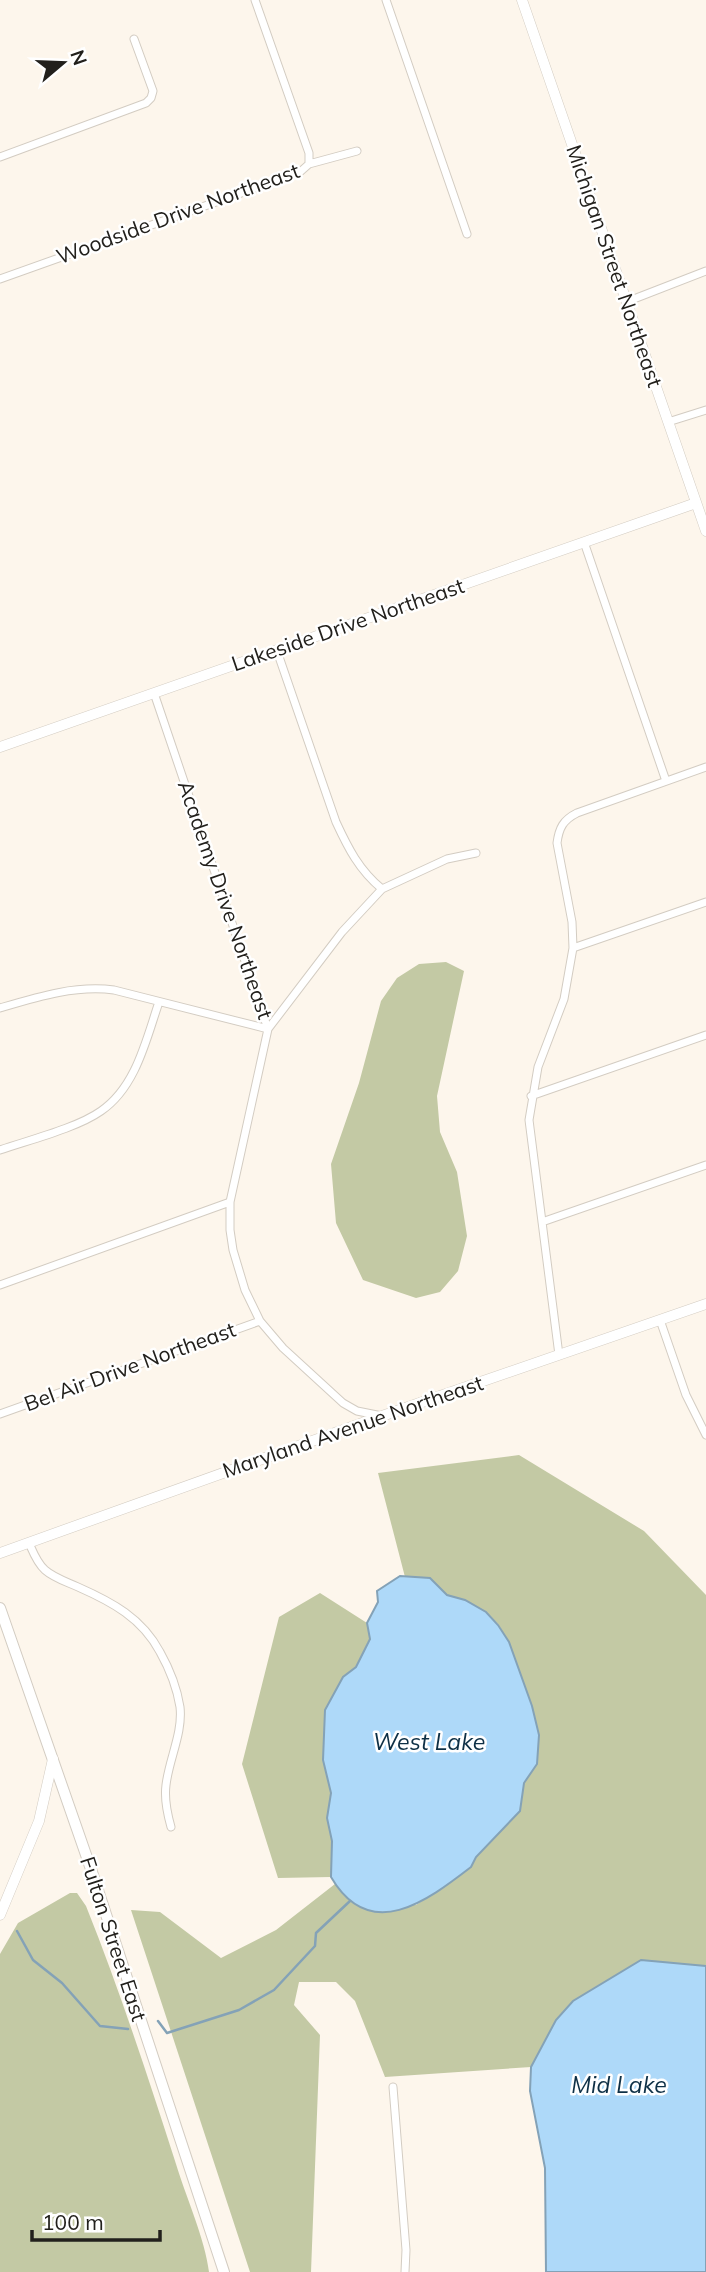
<svg xmlns="http://www.w3.org/2000/svg" width="706" height="2272" font-family="Mulish,sans-serif">
<style>
.green{fill:#c3c9a4}
.water{fill:#aed9f9;stroke:#84a2b7;stroke-width:2}
.lines{fill:none;stroke-linecap:round;stroke-linejoin:round}
.stream{stroke:#84a2b7;stroke-width:2.5}
.street-casing{stroke:#d3ccc2;stroke-width:9}
.secondary-casing{stroke:#d3ccc2;stroke-width:11}
.primary-casing{stroke:#d3ccc2;stroke-width:12}
.street{stroke:#fff;stroke-width:7}
.secondary{stroke:#fff;stroke-width:10}
.primary{stroke:#fff;stroke-width:10}
.labels{text-anchor:middle;stroke-width:5;stroke-linejoin:round;paint-order:stroke}
.street-label{font-size:21px;fill:#22201c;stroke:#fff}
.water-label{font-size:23px;font-style:italic;fill:#0e3046;stroke:#fff}
</style>
<rect width="100%" height="100%" fill="#fdf6ec"/>
<path class="green" d="M446,962l18,9 -27,125 3,36 17,40 10,64 -9,35 -18,21 -24,6 -53,-18 -27,-57 -5,-59 28,-81 22,-82 16,-23 22,-14z
M519,1455l125,76 62,64v371l-65,-6 -68,41 -17,19 -25,47 -146,10 -30,-76 -19,-19h-37l-5,23 26,30 -9,237h-61l-119,-362 29,2 61,46 55,-28 59,-46 15,17 66,4 55,-38 5,-10 44,-46 4,-28 13,-19 2,-29 -7,-29 -23,-64 -11,-18 -12,-12 -21,-12 -18,-5 -17,-17 -25,-1 -27,-104z
M320,1593l47,30 3,15 -14,29 -13,10 -20,83 8,33 -4,25 5,23 -1,36 -53,1 -36,-114 37,-147z
M70,1893h7l9,13c34,85 62,171 90,258 10,33 29,75 33,108h-209v-318l18,-31z"/>
<path class="water" d="M400,1576l30,2 17,17 18,5 21,12 12,13 11,17 23,64 7,29 -2,29 -13,19 -4,28 -44,46 -5,10c-44,34 -101,77 -140,10l1,-36 -5,-23 4,-25 -8,-33 2,-50 18,-33 13,-10 14,-28 -3,-16 11,-21 -1,-11z
M641,1960l65,6v306h-160l-1,-104 -15,-77 1,-24 25,-47 17,-19z"/>
<g class="lines">
<path class="stream" d="M17,1931l16,29 29,23 38,43 28,3
M158,2021l9,12 72,-23 35,-20 41,-44 1,-13 34,-32"/>
<g class="street-casing">
<path id="street" d="M255,0l54,153v11
M386,0l81,234
M0,157l146,-54 5,-5 2,-7 -19,-52
M0,279l300,-107 9,-8 48,-13
M626,302l80,-31
M668,422l38,-12
M584,542l82,239
M277,651l59,171c12,26 23,48 46,67
M154,693l114,336 -38,173v28l3,20 12,40 15,31 23,27 60,55 14,8 25,5
M573,948l133,-46
M0,1008c37,-11 75,-23 114,-18l154,39 74,-97 40,-43 65,-30 29,-6
M531,1096l175,-61
M0,1150c29,-10 77,-22 101,-39 35,-24 45,-71 58,-109
M542,1222l164,-57
M0,1285l230,-83
M660,1320l26,75 20,40
M559,1355l-30,-235 9,-53 26,-68 9,-51 -1,-26 -15,-79c2,-15 6,-23 20,-30l129,-46
M0,1414l260,-93
M29,1543c4,9 8,20 16,27 9,8 22,12 33,17 34,15 64,31 82,65 9,16 17,36 20,55 3,26 -11,52 -14,78 -2,15 1,28 5,42
M393,2087l13,163 -1,22"/>
</g>
<g class="secondary-casing">
<path id="secondary" d="M522,0l184,531
M0,747l696,-244
M0,1553l382,-137 324,-112
M0,1915l39,-94 14,-62"/>
</g>
<g class="primary-casing">
<path id="primary" d="M0,1608l92,264 132,400"/>
</g>
<use href="#street" class="street"/>
<use href="#secondary" class="secondary"/>
<use href="#primary" class="primary"/>
</g>
<g class="labels">
<g class="street-label">
<text transform="translate(178 214) rotate(-20)" y="7">Woodside Drive Northeast</text>
<text transform="translate(614 266) rotate(71)" y="7">Michigan Street Northeast</text>
<text transform="translate(348 625) rotate(-19)" y="7">Lakeside Drive Northeast</text>
<text transform="translate(225 900) rotate(71)" y="7">Academy Drive Northeast</text>
<text transform="translate(130 1367) rotate(-20)" y="7">Bel Air Drive Northeast</text>
<text transform="translate(353 1427) rotate(-19)" y="7">Maryland Avenue Northeast</text>
<text transform="translate(113 1939) rotate(72)" y="7">Fulton Street East</text>
</g>
<g class="water-label">
<text x="429" y="1750">West Lake</text>
<text x="619" y="2093">Mid Lake</text>
</g>
</g>
<g transform="translate(63 63) rotate(71)" stroke="#ffffff" stroke-width="5" paint-order="stroke">
<path d="M0-5L12 26L0 18L-12 26Z" fill="#22201c"/>
<text y="-10" font-size="19" font-weight="bold" text-anchor="middle" fill="#22201c">N</text>
</g>
<path d="M32 2230v10h128v-10" fill="none" stroke="#22201c" stroke-width="3.5"/>
<text x="42" y="2230" font-size="21" fill="#22201c" stroke="#ffffff" stroke-width="5" paint-order="stroke">100 m</text>
</svg>
